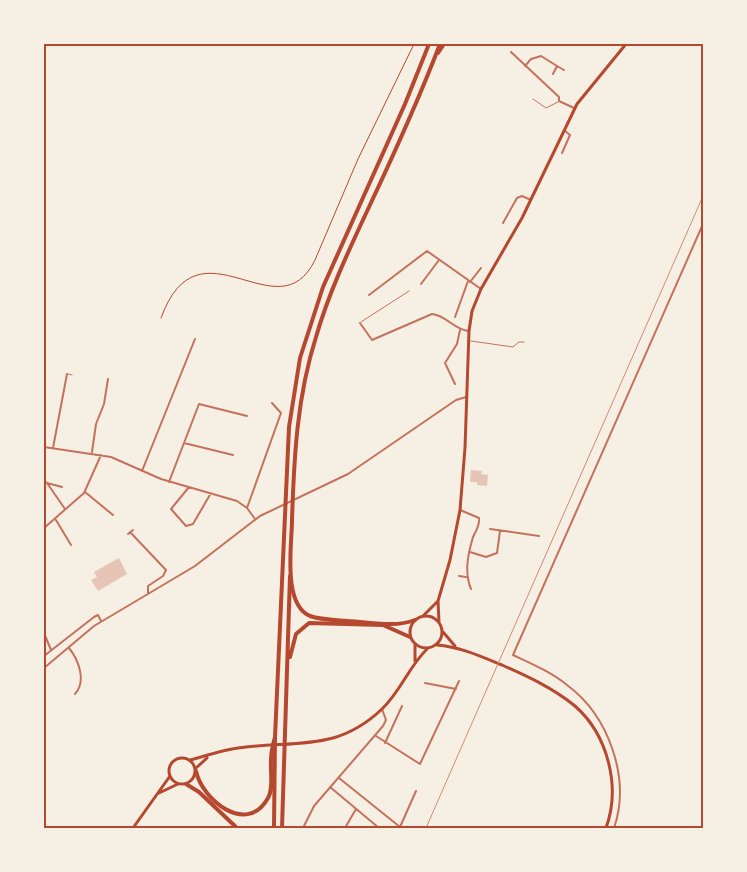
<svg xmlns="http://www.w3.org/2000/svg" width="747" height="872" font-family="'Source Sans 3',sans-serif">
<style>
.building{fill:#e6c5b7}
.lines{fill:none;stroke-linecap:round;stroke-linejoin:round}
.path{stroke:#b5482f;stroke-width:1}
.service{stroke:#c5725c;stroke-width:1}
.minor{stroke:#c5725c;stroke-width:2}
.secondary{stroke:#b5482f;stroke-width:3}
.trunk{stroke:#b5482f;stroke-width:4}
.motorway{stroke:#b5482f;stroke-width:4}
.rail{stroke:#cf8b77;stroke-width:1}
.neatline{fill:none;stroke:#b5482f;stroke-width:2}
</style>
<rect width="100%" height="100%" fill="#f6efe4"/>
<path class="building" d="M471,470l11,1 -1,3 7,1 -1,11 -10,-1v-3h-7z
M119,558l8,16 -29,17 -7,-11 6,-3 -3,-5z"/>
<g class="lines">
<path class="path" d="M161,318c38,-105 117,18 154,-58l43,-101 56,-115"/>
<path class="service" d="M533,99l13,9 12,-6
M361,322l48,-31
M471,341l42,6 6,-5h5
M68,374l4,1"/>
<path class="minor" d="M511,52l48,45v4l15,7
M525,66l6,-7 10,-3 16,10 -4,8
M557,66l7,4
M562,153l8,-18 -6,-5
M503,223l14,-25 5,-2 9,4
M470,282l11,-14
M421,284l18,-24
M369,295l58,-44 54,38
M455,317l13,-36
M360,323l12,17 60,-26c14,1 22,16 37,17
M455,384l-10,-21 12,-19 3,-14
M184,443l49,12
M44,447l67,10 50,22 76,22 10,7 8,11
M53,448l14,-74
M92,452l4,-28 8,-20 4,-25
M142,471l53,-132
M44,481l3,2 18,26
M169,482l30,-78 48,12
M47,483l15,4
M189,487l-18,22 15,17 7,-2 18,-31
M85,492l28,23
M247,508l34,-95 -9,-10
M460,510l19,8c1,8 -3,12 -6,19 -5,17 -9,35 -2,52
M56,520l15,25
M44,528l40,-35 17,-38
M490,529l49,7
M130,532l36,38 -3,6 -15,10v8
M128,534l5,-4
M470,552l16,5 11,-4 3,-22
M459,576l7,1
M44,633l7,17
M69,648c9,11 18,33 6,46
M44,656l50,-39 4,-2 3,6
M44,668l50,-42 101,-60 65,-50 88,-42 108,-74 10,-3
M425,683l31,6
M376,736l44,28 39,-83
M385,743l17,-37
M339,778l61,49 16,-36
M330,787l49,41
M303,828l11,-22 69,-80 3,-6 -4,-11
M345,828l11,-19
M614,828c17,-49 -5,-112 -47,-143 -16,-13 -35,-21 -54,-30l190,-431"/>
<path class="secondary" d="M410 632a16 16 0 1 1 32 0a16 16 0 1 1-32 0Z
M423,616l15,-15
M439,622l-1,-21 12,-41 10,-50 5,-62 4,-117 3,-20 9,-22 41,-71 55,-114 49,-60
M443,632l12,14
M437,645c23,2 43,11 65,20 25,11 51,23 73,41 33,29 46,81 31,122
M415,661v-16
M169 771a13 13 0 1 1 26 0a13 13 0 1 1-26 0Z
M190,760c16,-4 32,-10 48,-12 56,-8 98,5 144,-39 19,-18 27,-43 46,-61
M196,768l11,-10
M159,793l19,-9
M133,828l37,-52"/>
<path class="trunk" d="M438,53l6,-9
M415,620c-21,8 -45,2 -67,1 -12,-1 -27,-1 -38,-5 -28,-12 -18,-72 -18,-96 2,-63 5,-123 24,-183 13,-45 33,-87 53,-130 25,-53 50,-108 71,-163
M196,771c6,29 51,65 72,27 6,-10 2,-27 3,-38 0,-8 2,-16 4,-23l14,-310 11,-69 23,-71 82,-183 24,-60"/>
<path class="motorway" d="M290,657l6,-23 13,-11 74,2 27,12
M186,784l13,8 38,36
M274,828l1,-91
M282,828l8,-252"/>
<path class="rail" d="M426,828l277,-632"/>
</g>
<rect width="747" height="872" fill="none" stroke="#f6efe4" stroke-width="90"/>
<rect x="45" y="45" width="657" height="782" class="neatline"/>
</svg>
